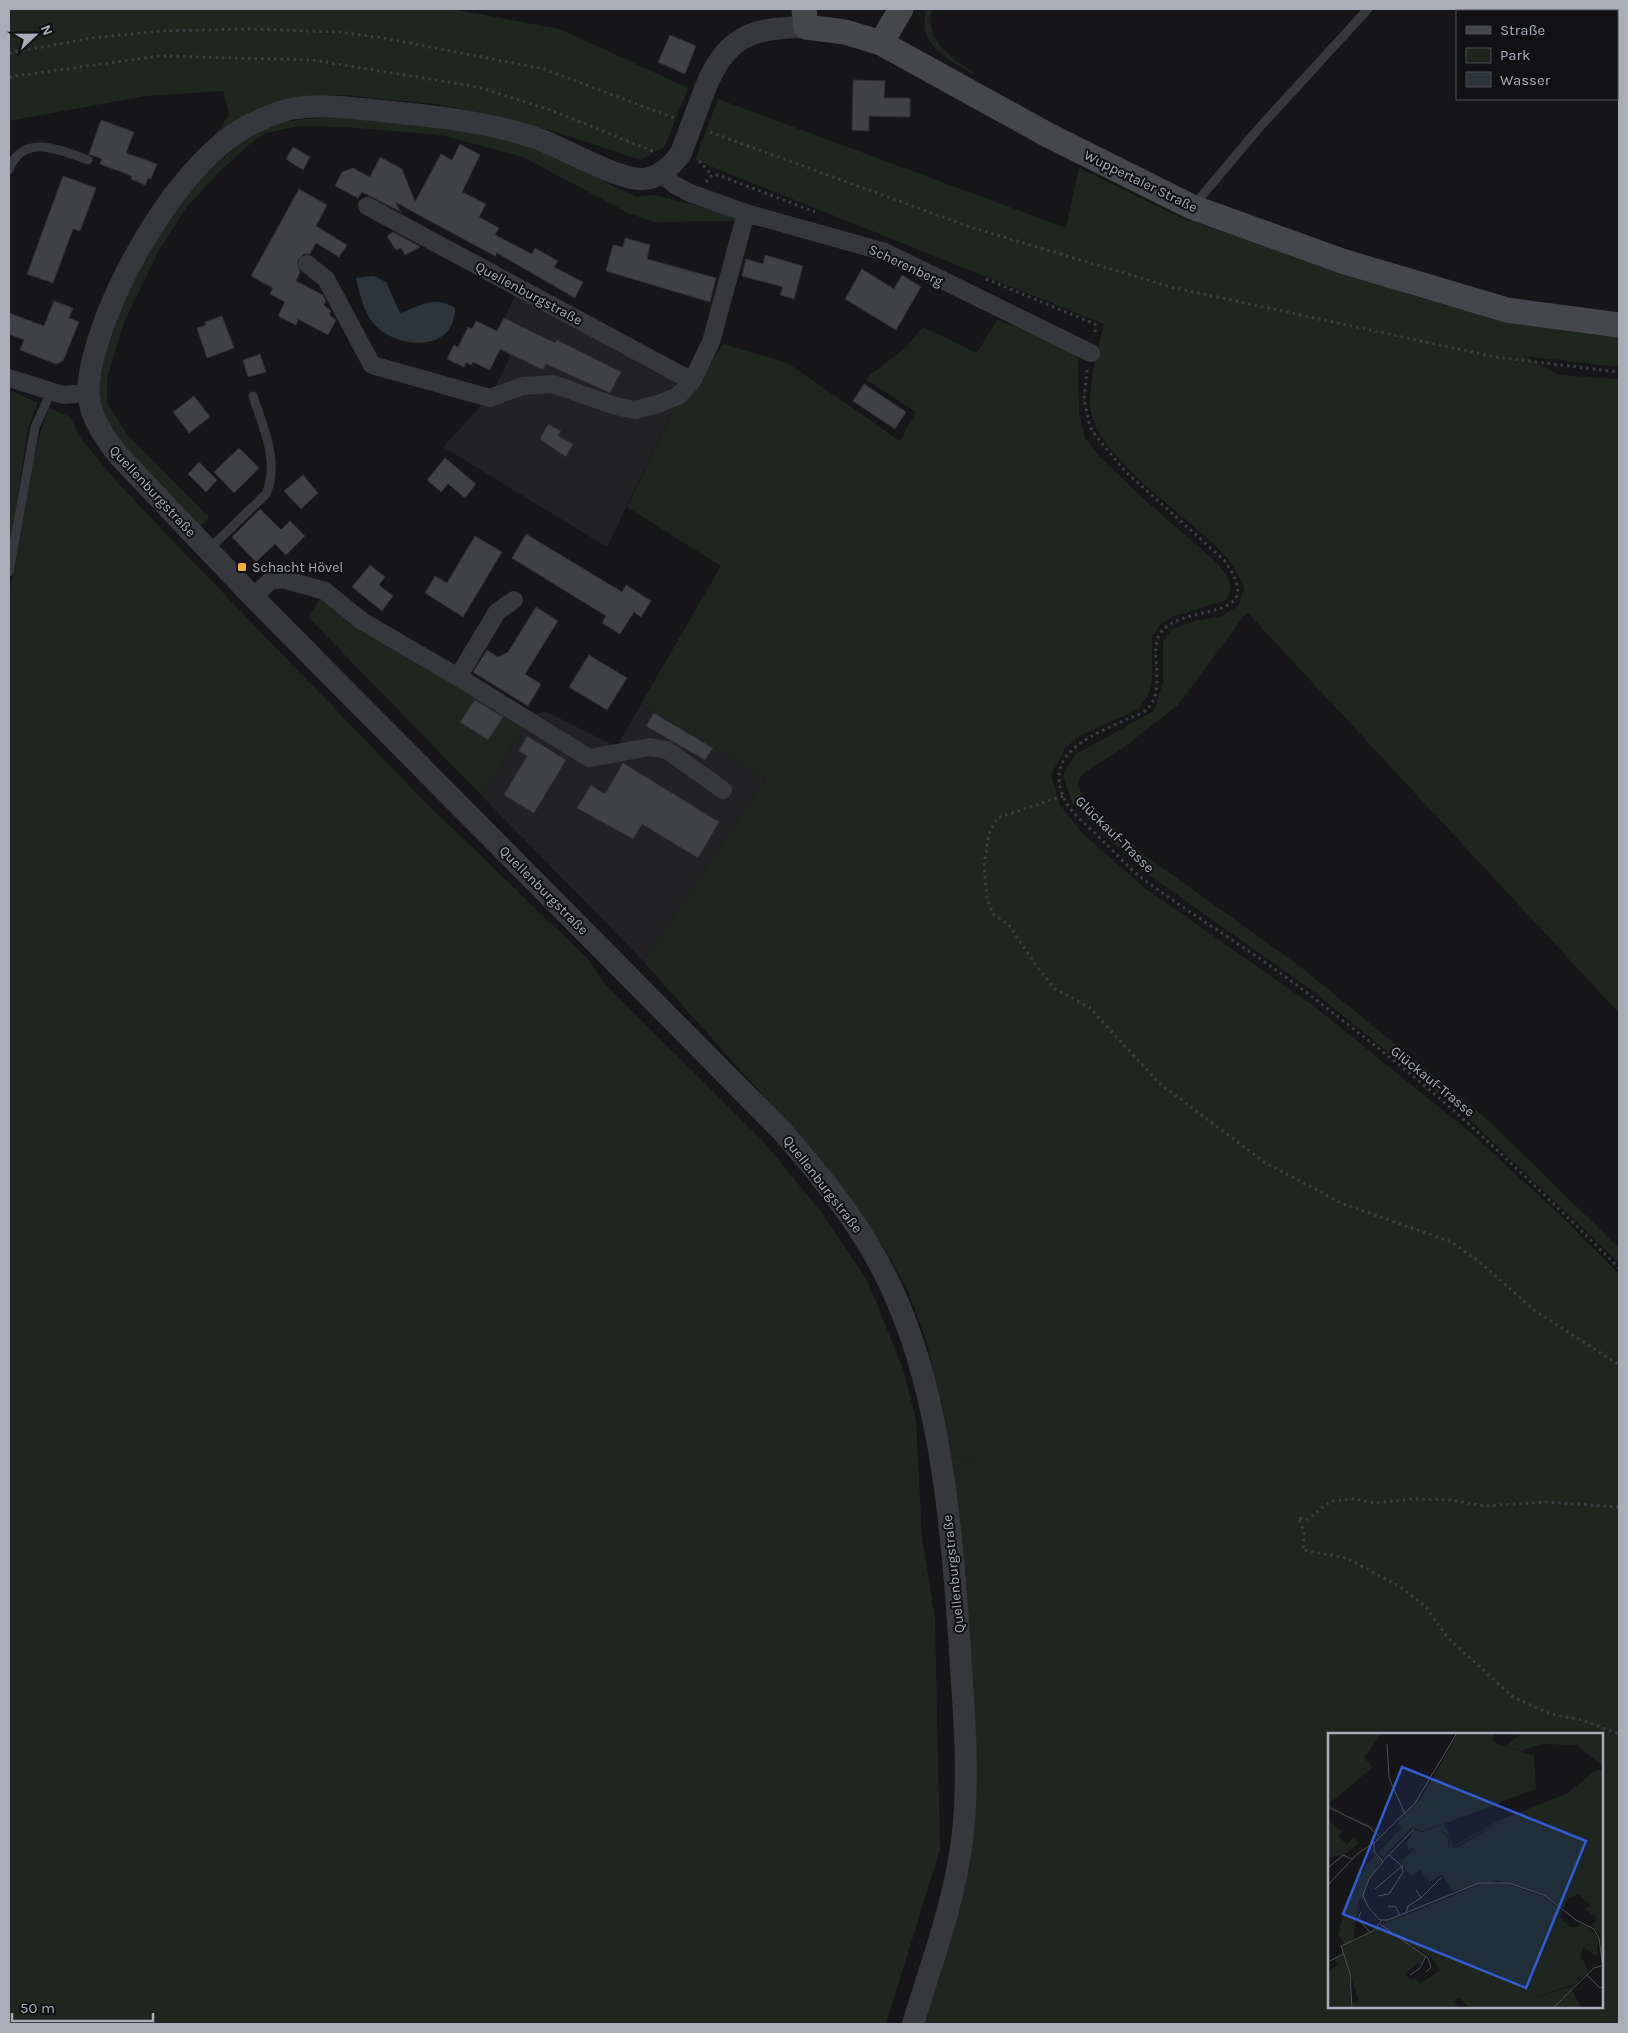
<svg xmlns="http://www.w3.org/2000/svg" width="1628" height="2033" font-family="Karla,sans-serif">
<style>
.built{fill:#222225}
.green{fill:#1e261f;fill-rule:evenodd}
.water{fill:#2c353c}
.building{fill:#404145;stroke:#303034}
.lines{fill:none;stroke-linecap:round;stroke-linejoin:round}
.path{stroke:#3d3f44;stroke-width:3;stroke-dasharray:2.5 4;stroke-linecap:butt}
.service{stroke:#37383d;stroke-width:9}
.minor{stroke:#37383d;stroke-width:18}
.tertiary{stroke:#37383d;stroke-width:22}
.secondary{stroke:#45474d;stroke-width:25}
.tertiary-bridge{stroke:#37383d;stroke-width:22}
.poi-dot{fill:#f2b134;stroke:#111113;stroke-width:2}
.labels{text-anchor:middle;stroke-width:4;stroke-linejoin:round;paint-order:stroke}
.street-label{font-size:14px;fill:#a8adb8;stroke:#111113}
.poi-label{font-size:14px;fill:#a8adb8;stroke:#111113;text-anchor:start}
.inset-road{fill:none;stroke:#505258;stroke-width:1}
.view{fill:#325cd3;fill-opacity:0.15;stroke:#325cd3;stroke-width:2.5}
.inset-edge{fill:none;stroke:#a8adb8;stroke-width:2.5}
</style>
<rect width="100%" height="100%" fill="#161618"/>
<path class="built" d="M517,292l169,91 -79,164 -164,-100 49,-53 19,-39 -20,-10z
M641,704l125,75 -123,182 -161,-165 48,-80 15,-5 72,36z"/>
<path class="green" d="M9,9h442l109,20 128,59 -23,58 -24,14 -85,-28 -67,-18 -54,-10 -91,-9 -28,1 -103,42 16,-23 -6,-24 -78,5 -136,25z
M927,9h5c-8,35 21,48 45,67 -26,-15 -62,-31 -50,-67z
M718,99l348,129 13,-60 101,49 240,81 98,21 101,16v32l-95,-11 35,19 60,4v634l-372,-401 -69,93 -55,43 -41,26 -5,11 13,21 52,47 160,115 186,152 131,128v15l-151,-145 -155,-127 -171,-121 -70,-67 -9,-28 13,-21 78,-43 9,-29v-40l9,-13 23,-8 27,-5 16,-10 6,-17c-5,-13 -10,-23 -19,-33 -32,-38 -135,-100 -135,-153 0,-26 8,-54 14,-79l-409,-164z
M341,117l97,9 77,16 42,16 79,39 18,-2 76,19 6,7 -81,1 -25,-8 -107,-57 -82,-22 -96,-8 -46,-1 -33,7 -17,12 -29,26 -34,37 -27,42 -35,72 -17,57v24l20,31 82,83 -10,10c-31,-33 -65,-64 -89,-102 -3,-5 -8,-11 -10,-17 -15,-53 53,-171 86,-213 14,-18 31,-33 49,-47 5,-5 11,-11 18,-14 29,-15 56,-16 88,-17z
M997,320l65,24 16,10 1,59 6,25 16,20 43,41 73,64c10,13 19,21 9,37l-52,16 -14,9 -8,12v42l-3,14 -10,16 -58,26 -16,13 -14,27 9,30 24,30 62,54 169,118 156,126 89,82 59,59v750h-696l43,-148 -16,-421 56,16 -55,-16 -24,-112 -17,-47 -22,-42 -65,-91 -180,-202 123,-182 -125,-75 80,-138 -94,-59 48,-101 20,-18 28,-44 63,18 114,79 16,-29 -51,-33 39,-30 19,-22 54,26zM1329,1734h273v273h-273z
M9,390l29,13 -10,25 -19,124z
M49,408l21,9 12,23 36,43 51,54 256,265 163,157 16,24 160,159 57,70 47,70 35,87 13,51 6,117 13,81 5,231 -54,175h-877v-1432c15,-61 17,-126 40,-184z
M322,596l202,130 -42,70 -174,-179z"/>
<path class="water" d="M374,276l12,6 14,31c20,-7 35,-18 55,-5 0,45 -58,42 -81,16 -10,-11 -15,-32 -18,-46z"/>
<path class="building" d="M670,35l26,11 -11,28 -27,-12z
M853,80l32,1 -1,17h26v19l-41,-1v15l-17,-1z
M101,120l33,12 -8,21 31,11 -6,15 -3,-1 -3,7 -14,-6 1,-3 -32,-12 2,-5 -13,-5z
M460,144l20,11 -18,37 24,12 -7,13 20,11 -4,7 37,19 3,-6 23,13 -4,6 29,15 -8,16 -78,-45 -2,3 -100,-54 6,10 -39,-20 -4,6 -23,-12 7,-14 11,-4 17,9 10,-20 22,12 13,33 26,-48 11,6z
M293,147l17,10 -7,13 -17,-11z
M63,176l33,12 -16,43 -7,-2 -20,54 -26,-9z
M299,189l28,16 -11,21 31,19 -8,12 -23,-14 -6,11h-7l-6,8 3,10 -4,9 27,14 3,7 -2,3 7,6 -2,4 7,5 -8,15 -30,-16 -2,6 -18,-9 7,-14 -15,-8 3,-6 -22,-12z
M393,232l26,14 1,1 -15,8 -4,-7 -5,2 -9,-14z
M625,238l25,7 -3,14 69,19 -6,24 -104,-31 7,-26 10,2z
M765,255l38,11 -9,33 -14,-4 3,-8 -41,-11 4,-17 17,5z
M862,269l32,20 8,-14 19,12 -25,43 -51,-31z
M54,301l19,7 -4,10 10,4 -16,39 -7,3 -36,-14 4,-10 -15,-6v-21l35,13z
M222,316l12,32 -27,10 -10,-30 9,-3 -1,-3z
M504,318l51,25 2,-3 64,32 -11,21 -64,-29 -3,6 -43,-21 -10,21 -17,-8 -2,3 -5,-3 -2,5 -17,-8 7,-14 4,2 10,-20 4,2 4,-8 21,10z
M260,354l6,18 -18,5 -5,-17z
M864,384l42,28 -11,17 -42,-28z
M194,396l16,21 -21,16 -16,-21z
M548,424l13,7 -3,5 15,8 -7,13 -26,-18z
M239,448l20,20 -25,25 -20,-21z
M445,458l31,26 -11,14 -17,-14 -7,8 -14,-12z
M199,462l18,18 -11,12 -18,-18z
M303,475l15,18 -17,16 -17,-18z
M260,509l21,21 9,-9 15,15 -19,19 -11,-11 -19,18 -24,-25z
M526,534l96,58 4,-7 25,16 -10,16 -7,-5 -14,22 -18,-11 4,-7 -94,-58z
M475,536l27,16 -39,65 -38,-24 10,-17 12,7z
M370,565l15,12 -6,8 14,11 -11,15 -30,-24z
M536,607l22,14 -33,53 16,10 -13,22 -55,-34 14,-22 11,7 10,-5z
M589,655l38,23 -20,32 -38,-23z
M475,700l28,17 -15,23 -28,-18z
M654,713l59,35 -8,12 -59,-34z
M527,736l39,24 -32,53 -30,-18 23,-39 -8,-5z
M623,763l96,59 -21,36 -56,-34 -9,15 -56,-31 14,-23 14,9z"/>
<g class="lines">
<path class="path" d="M9,53l84,-15 66,-7 91,-2 89,3 44,6 161,31 130,49
M9,77l150,-21 154,4 165,27 75,24 102,41
M710,132l260,95 201,60 324,70 124,15
M699,161l13,14
M706,182l6,-7h6l97,37
M986,279l109,45v11
M1087,370l-3,29 6,28 6,9 30,36 98,88c46,64 -37,42 -62,71 -16,18 6,56 -14,77 -4,5 -13,8 -19,10 -32,16 -87,33 -65,80 7,16 23,27 36,40 14,13 27,29 43,41 53,39 111,73 164,114 55,42 112,86 164,133 50,46 100,94 148,142
M1063,796l-66,22 -8,16 -5,32 3,32 6,16 16,11 28,42 18,22 34,18 70,76 105,79 79,42 109,38 30,22 52,46 85,55
M1619,1507l-73,-5 -62,4 -32,-6 -40,-1 -38,4 -19,-4 -24,2 -23,18 -10,-1 6,13 -1,19 43,8 53,28 27,21 21,30 66,60 35,16 34,7 37,14"/>
<path class="service" d="M9,170c13,-38 52,-20 79,-10
M1194,205l65,-77 109,-119
M208,550l58,-56c14,-32 -3,-67 -13,-98
M9,572l26,-145 16,-35"/>
<path class="minor" d="M660,173l15,12 15,8 56,20 139,39 206,101
M367,206l325,175
M307,264l19,15 46,86 118,33 32,-12 31,-2 62,22 20,4 23,-6 20,-8 14,-15 19,-39 35,-129
M9,378l54,17 25,-2
M253,597l17,-16 13,-2 42,12 37,30 96,56
M514,600l-17,12 -39,65 131,81 61,-11 17,3 56,40"/>
<path class="tertiary" d="M705,89c21,-53 46,-61 101,-62
M681,153c-9,13 -24,27 -41,26 -29,-2 -77,-32 -107,-42 -49,-16 -101,-21 -151,-26 -28,-3 -58,-7 -86,-3 -12,2 -25,7 -36,12 -71,29 -139,147 -161,218 -17,54 -15,74 20,118l134,141 529,534c46,53 89,106 116,172 44,102 55,237 62,349 4,63 10,126 2,189 -8,63 -31,123 -49,183"/>
<path class="secondary" d="M804,9l2,18 39,5 36,11 167,92 144,72 150,54 165,49 112,15
M881,43l20,-34"/>
<path class="tertiary-bridge" d="M681,153l24,-64"/>
</g>
<rect class="poi-dot" x="237" y="562" width="10" height="10" rx="2.5"/>
<g class="labels">
<g class="street-label">
<text transform="translate(1141 181) rotate(26)" y="5">Wuppertaler Straße</text>
<text transform="translate(906 265) rotate(25)" y="5">Scherenberg</text>
<text transform="translate(529 293) rotate(28)" y="5">Quellenburgstraße</text>
<text transform="translate(153 491) rotate(47)" y="5">Quellenburgstraße</text>
<text transform="translate(1115 834) rotate(44)" y="5">Glückauf-Trasse</text>
<text transform="translate(544 890) rotate(45)" y="5">Quellenburgstraße</text>
<text transform="translate(1433 1081) rotate(39)" y="5">Glückauf-Trasse</text>
<text transform="translate(823 1184) rotate(52)" y="5">Quellenburgstraße</text>
<text transform="translate(953 1574) rotate(-96)" y="5">Quellenburgstraße</text>
</g>
<g class="poi-label">
<text x="252" y="572">Schacht Hövel</text>
</g>
</g>
<g transform="translate(1328 1733)">
<rect width="275" height="275" fill="#161618"/>
<path d="M0,0h54l-18,25 9,9 -44,37 17,11 24,10 9,6 6,-2 -3,2h-4l-50,-25zM130,0h36l-2,8 4,3 38,11 2,34 -92,35 5,10 4,12 45,-25 68,-27 -10,8 39,-31 8,-2v194l-3,-28 -8,-10 5,-7 -12,-9 5,-4 -12,-11 -12,6 -2,9 -22,-16 -44,-13 -45,11 -12,-17 -11,8 -10,-12 -9,6 -11,-14 15,-13 -2,-2 -4,3 -3,-7 8,-13 8,2 19,-7 1,7 5,4 2,9 5,3 11,-5 36,-22 -47,26 -4,-2 -1,-9 -7,-5 -1,-7 -19,7 -10,-4 -29,30 -5,-4 24,-26 -5,-4 25,-26zM194,0h81v34l-26,-22 -33,-1 -20,5v3l-19,-6zM0,88l14,10 -4,5 9,9 7,-8 5,6 -14,11 -17,4zM48,122l5,7 -17,25 -1,13 -4,-2 -6,43 28,-15 44,30 -4,9 -4,-2 -11,11 4,6 5,-2 5,6 20,-14 -9,-12 -49,-33 100,-41 22,-1 40,14 19,15 -4,4 11,11h7l3,-4 15,9 3,7 -1,18 -14,-10 -3,12 4,1 4,13 -6,5 -3,-1 -1,6 -48,16 46,-14 -23,23h-83l-11,-11 -4,4 2,7h-104l-1,-5 7,-2 -18,-53 3,-6 -6,-7 9,-35 19,-35zM15,222l6,19 2,34h-23v-36l10,-8 -4,-5zM244,257l8,15 -2,3h-24z" fill="#1e261f"/>
<path class="inset-road" d="M59,11l2,34 16,36M0,74l41,20 10,9M46,110v8l9,11 -14,17 -6,16 5,12 12,13h8l91,-37h30l35,12 32,25 18,9 5,9 4,30M55,128l31,-32M0,135l15,-13 9,4M0,152l29,-31 18,-12 40,-39 42,-70M47,156l27,-23M88,157l5,8 20,-20M50,163l11,-2 14,-22 -1,-6 -13,-11M60,173l8,1 4,9M33,179l-3,7 13,14M78,180l2,-7 13,-8M52,191l48,34 3,9 -5,5M0,229l15,-8M82,242l10,-7 6,-12M259,242l13,13 3,-1M24,275l-2,-34 -9,-28 32,-15 8,-10M225,275l41,-40 7,-2"/>
<path class="view" d="M74,34l184,74 -60,147 -183,-74z"/>
<rect width="275" height="275" class="inset-edge"/>
</g>
<rect width="1628" height="2033" fill="none" stroke="#a8adb8" stroke-width="20"/>
<rect x="1456" y="10" width="162" height="90" fill="#111113" stroke="#4d4f55"/>
<rect x="1466" y="26" width="25" height="8" fill="#45474d" stroke="#4d4f55"/>
<text x="1500" y="35" font-size="15" fill="#a8adb8">Straße</text>
<rect x="1466" y="48" width="25" height="15" fill="#1e261f" stroke="#4d4f55"/>
<text x="1500" y="60" font-size="15" fill="#a8adb8">Park</text>
<rect x="1466" y="72" width="25" height="15" fill="#2c353c" stroke="#4d4f55"/>
<text x="1500" y="85" font-size="15" fill="#a8adb8">Wasser</text>
<g transform="translate(35 35) rotate(68)" stroke="#111113" stroke-width="4" paint-order="stroke">
<path d="M0-4L9 19L0 12L-9 19Z" fill="#a8adb8"/>
<text y="-8" font-size="14" font-weight="bold" text-anchor="middle" fill="#a8adb8">N</text>
</g>
<path d="M12 2013v8h141v-8" fill="none" stroke="#a8adb8" stroke-width="2.5"/>
<text x="20" y="2013" font-size="15" fill="#a8adb8" stroke="#111113" stroke-width="4" paint-order="stroke">50 m</text>
</svg>
